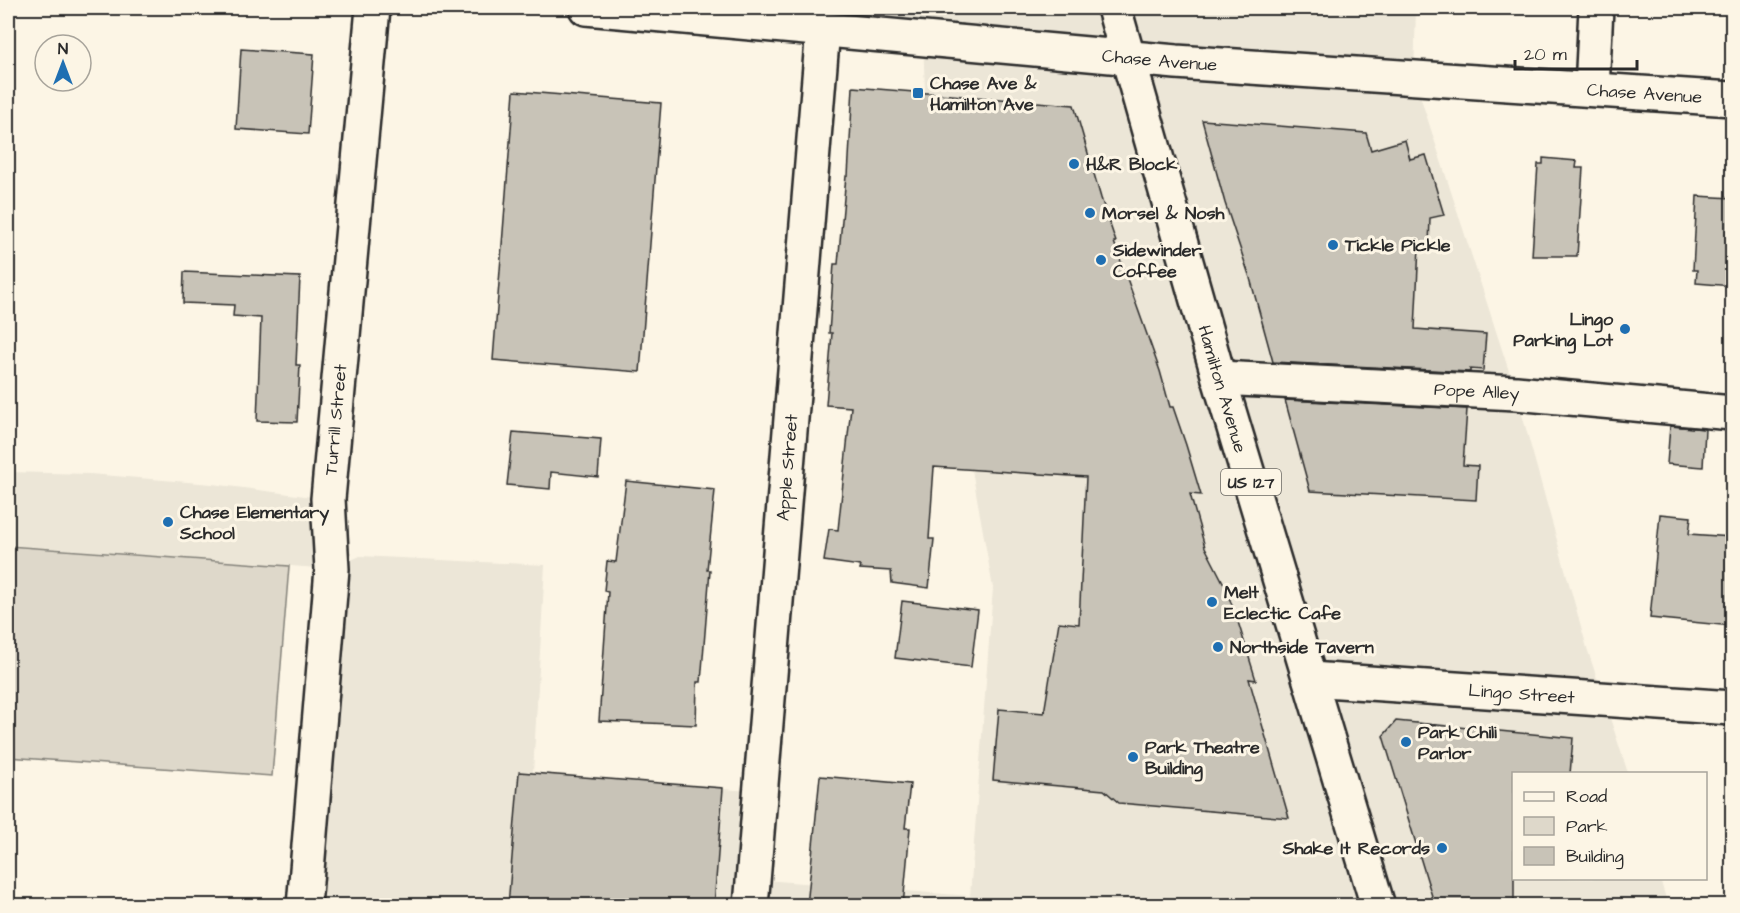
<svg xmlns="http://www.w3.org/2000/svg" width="1740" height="913" font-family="'Architects Daughter',sans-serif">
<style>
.built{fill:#ece6d7}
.green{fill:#ded8ca;stroke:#84827a;stroke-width:1.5}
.building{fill:#c8c3b7;stroke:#2b2b2b;stroke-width:1.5}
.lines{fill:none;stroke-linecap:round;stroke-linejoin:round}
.minor-casing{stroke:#2b2b2b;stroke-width:38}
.tertiary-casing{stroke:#2b2b2b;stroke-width:38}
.primary-casing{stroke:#2b2b2b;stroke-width:38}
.minor{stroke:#fcf5e5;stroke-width:33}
.tertiary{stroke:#fcf5e5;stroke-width:33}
.primary{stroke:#fcf5e5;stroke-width:33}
.poi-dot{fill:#1f6fb2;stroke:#fcf5e5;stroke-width:2}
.labels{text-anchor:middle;stroke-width:6;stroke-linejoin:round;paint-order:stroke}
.shield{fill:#fcf5e5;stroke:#6a6863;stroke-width:1.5}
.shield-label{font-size:16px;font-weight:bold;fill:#2b2b2b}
.street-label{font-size:18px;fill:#2b2b2b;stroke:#fcf5e5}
.poi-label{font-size:18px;font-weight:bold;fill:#2b2b2b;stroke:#fcf5e5;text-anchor:start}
</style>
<rect width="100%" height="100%" fill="#fcf5e5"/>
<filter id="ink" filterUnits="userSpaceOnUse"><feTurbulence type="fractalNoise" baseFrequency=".0167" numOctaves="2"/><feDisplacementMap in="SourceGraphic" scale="12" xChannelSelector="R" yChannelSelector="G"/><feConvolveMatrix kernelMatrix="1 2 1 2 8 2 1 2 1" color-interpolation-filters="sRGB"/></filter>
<g filter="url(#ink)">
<path class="built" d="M811,8h605l-2,69 102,316 71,255 41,125 -114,1v104l146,1 8,26h-1364l27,-336 -323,-24v-73l82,2 122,10 116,15 4,70 28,-13 185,9 -12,208 227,19 -7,87 217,17 23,-308 -72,-405 4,-91 -2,-53 -100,-10z"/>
<path class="green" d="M8,546l281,20 -17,210 -264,-19z"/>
<path class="building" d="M241,49l73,5 -6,80 -72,-5z
M853,87l221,18 27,93 15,44h-2l46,129 10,36h3l13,38 15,50 -11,-1 15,53 20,39 14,39 17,55 -7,-1 40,139 -170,-15 -15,-13 -111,-10 6,-71 45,4 15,-91 20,2 7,-147 -152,-10 -5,72h5l-5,49 -37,-5 -1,-12 -31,-2 1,-3 -37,-5 5,-32 9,1 13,-123 -25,-2 6,-72h-3l5,-69h4l8,-88h2z
M514,91l147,12 -21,269 -147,-12z
M1202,120l164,13 5,17 34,-10 5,19 16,-4 18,60 -14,3 -1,28h-10l-4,83 71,5 -3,36 -13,-1v3l-197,-10 -23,-84 -25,-75z
M1543,158l34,3 -1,7h7l-6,88h-45l6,-92h5z
M1697,196l35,2v88l-36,-3 1,-13h-4z
M184,272l116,5 -4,88h4l-3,57 -40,-1 4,-103 -28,-2 1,-11 -51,-2z
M1285,400l182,9 -4,56 15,1 -2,34 -166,-9z
M1670,426l35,3 -2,38 -36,-3z
M513,432l88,7 -3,38 -47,-5 -1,17 -43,-4z
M626,481l89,9 -8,80h3l-9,112h-4l-1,43 -97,-4 9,-129 -4,-1 3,-30 9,1z
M1660,514l31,3 -2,17 43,3 -3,50 3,1v38l-82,-8z
M902,601l76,9 -7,57 -76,-9z
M1396,721l177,17 -3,36h-56v132h-79l-52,-170z
M519,772l204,16 -9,118h-206z
M820,776l90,8 -5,44h5l-7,78h-96z"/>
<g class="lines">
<g class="minor-casing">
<g id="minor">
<path d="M1592,89l4,-81"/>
<path id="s1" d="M1219,378l297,15 216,20"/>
<path id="s2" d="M1310,679l422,29"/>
<path id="s3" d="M304,906l28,-337 -4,-70 45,-491"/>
<path id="s4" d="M751,906l72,-877"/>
</g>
</g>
<g class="tertiary-casing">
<g id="tertiary">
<path id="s5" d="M586,8l590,54 556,37"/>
</g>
</g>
<g class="primary-casing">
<g id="primary">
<path id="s6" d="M1114,8l105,370 159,528"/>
</g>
</g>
<use href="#minor" class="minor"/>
<use href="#tertiary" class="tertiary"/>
<use href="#primary" class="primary"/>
</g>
</g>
<g class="poi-dot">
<rect x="912" y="87" width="12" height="12" rx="3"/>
<circle cx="1074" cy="164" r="6"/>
<circle cx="1090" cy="213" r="6"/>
<circle cx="1333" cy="245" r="6"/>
<circle cx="1101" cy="260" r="6"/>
<circle cx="1625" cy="329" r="6"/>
<circle cx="168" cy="522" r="6"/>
<circle cx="1212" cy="602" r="6"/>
<circle cx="1218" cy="647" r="6"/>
<circle cx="1406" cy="742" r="6"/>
<circle cx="1133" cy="757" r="6"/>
<circle cx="1442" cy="848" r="6"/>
</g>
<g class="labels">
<rect class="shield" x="1221" y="469" width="60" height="26" rx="4.5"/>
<g class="shield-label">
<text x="1251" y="488">US 127</text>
</g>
<g class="street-label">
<text dy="6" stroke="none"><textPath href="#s5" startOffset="576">Chase Avenue</textPath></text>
<text dy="6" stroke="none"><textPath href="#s5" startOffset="1062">Chase Avenue</textPath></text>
<text dy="6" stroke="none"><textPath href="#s6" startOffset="396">Hamilton Avenue</textPath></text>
<text dy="6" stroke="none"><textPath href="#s1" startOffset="258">Pope Alley</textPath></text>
<text dy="6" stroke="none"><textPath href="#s3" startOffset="488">Turrill Street</textPath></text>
<text dy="6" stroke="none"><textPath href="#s4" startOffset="440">Apple Street</textPath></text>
<text dy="6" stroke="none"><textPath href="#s2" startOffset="212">Lingo Street</textPath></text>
</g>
<g class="poi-label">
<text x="930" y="89">Chase Ave &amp;<tspan x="930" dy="21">Hamilton Ave</tspan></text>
<text x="1086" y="170">H&amp;R Block</text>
<text x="1102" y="219">Morsel &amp; Nosh</text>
<text x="1345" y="251">Tickle Pickle</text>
<text x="1113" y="256">Sidewinder<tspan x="1113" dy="21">Coffee</tspan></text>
<text x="1613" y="325" text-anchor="end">Lingo<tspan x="1613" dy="21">Parking Lot</tspan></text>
<text x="180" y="518">Chase Elementary<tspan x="180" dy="21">School</tspan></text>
<text x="1224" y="598">Melt<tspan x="1224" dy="21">Eclectic Cafe</tspan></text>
<text x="1230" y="653">Northside Tavern</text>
<text x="1418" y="738">Park Chili<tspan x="1418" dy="21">Parlor</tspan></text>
<text x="1145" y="753">Park Theatre<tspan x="1145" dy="21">Building</tspan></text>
<text x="1430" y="854" text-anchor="end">Shake It Records</text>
</g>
</g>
<rect width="1740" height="913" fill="none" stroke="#fcf5e5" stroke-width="30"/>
<rect x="15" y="15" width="1710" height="883" fill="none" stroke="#2b2b2b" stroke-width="2" filter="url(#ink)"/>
<rect x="1512" y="772" width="195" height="108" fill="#fcf5e5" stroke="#a8a49b" stroke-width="1.5"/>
<rect x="1524" y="792" width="30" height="9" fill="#fcf5e5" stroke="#a8a49b" stroke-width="1.5"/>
<text x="1566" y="802" font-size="18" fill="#2b2b2b">Road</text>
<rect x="1524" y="817" width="30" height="18" fill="#ded8ca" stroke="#a8a49b" stroke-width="1.5"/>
<text x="1566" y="832" font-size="18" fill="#2b2b2b">Park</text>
<rect x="1524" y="847" width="30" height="18" fill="#c8c3b7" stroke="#a8a49b" stroke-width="1.5"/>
<text x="1566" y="862" font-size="18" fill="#2b2b2b">Building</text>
<g transform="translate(63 63)"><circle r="28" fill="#fcf5e5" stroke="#a8a49b" stroke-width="1.5"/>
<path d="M0-4.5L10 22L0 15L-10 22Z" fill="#1f6fb2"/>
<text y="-9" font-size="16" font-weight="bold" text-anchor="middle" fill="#2b2b2b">N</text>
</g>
<path d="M1515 60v9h122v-9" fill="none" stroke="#2b2b2b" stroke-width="3"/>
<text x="1524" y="60" font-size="18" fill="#2b2b2b" stroke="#fcf5e5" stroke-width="4.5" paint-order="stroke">20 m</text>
</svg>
